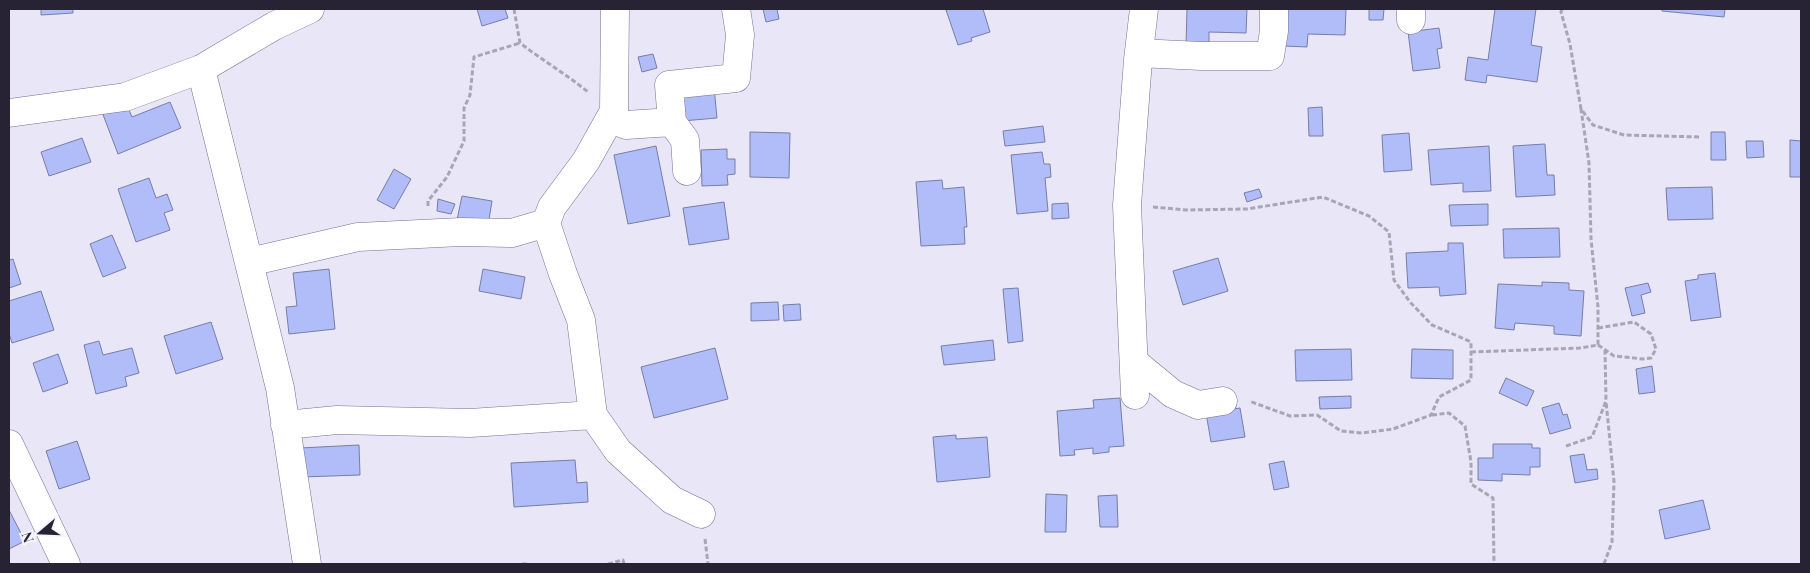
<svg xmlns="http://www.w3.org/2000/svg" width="1810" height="573" font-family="'Playfair Display',serif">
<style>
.building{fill:#b1bdf9;stroke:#767ea6}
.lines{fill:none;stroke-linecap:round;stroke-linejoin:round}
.minor-casing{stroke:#776e96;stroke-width:29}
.path{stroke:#a8a5b6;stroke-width:3;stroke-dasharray:5 2.5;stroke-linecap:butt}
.minor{stroke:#fff;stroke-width:28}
</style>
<rect width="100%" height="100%" fill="#e9e6f8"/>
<path class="building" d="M41,9h32v4l-32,2z
M477,9h28l3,9 -26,8z
M763,9h14l2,10 -13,3z
M951,9h32l7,23 -19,6 1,3 -14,4 -12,-35z
M1187,9h60l-1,24 -37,-1v14l-23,-1z
M1285,9h61l-1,26 -37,-1 -1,13 -23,-1z
M1369,9h15l-1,11h-14z
M1495,9h41l-5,36 11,2 -5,35 -50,-7 -1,8 -21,-3 3,-23 20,3z
M1662,9h63l-1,8 -62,-6z
M1439,28l3,20 -5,1 3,19 -27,3 -5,-39z
M653,54l4,14 -15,4 -4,-15z
M714,87l3,31 -35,3 -2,-31z
M170,102l11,26 -63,26 -16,-42 24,-9 6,14z
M1322,107l1,29h-14l-1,-28z
M1043,126l2,16 -40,4 -2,-15z
M750,132l40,1 -1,45 -39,-1z
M1711,132h14l1,28h-15z
M1409,133l3,37 -28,2 -2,-37z
M82,138l9,24 -42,14 -8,-24z
M1790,140l11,1v36h-11z
M1746,141h17l1,16 -17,1z
M1545,144l2,31h7l1,20 -39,2 -3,-51z
M656,146l14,70 -42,8 -14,-69z
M1489,146l2,45 -28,1v-9l-32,2 -3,-35z
M727,149v10h8v15l-8,1 1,10 -26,1 -1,-36z
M1042,152l2,12h6l1,13 -6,1 3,33 -31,3 -6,-59z
M394,169l17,10 -17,30 -17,-9z
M149,178l7,20 11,-4 6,16 -9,3 6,17 -34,12 -18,-53z
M942,180l1,9 21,-2 3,40h-3l1,17 -44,2 -5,-64z
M1712,187l1,32 -45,1 -2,-32z
M1259,189l3,8 -15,5 -3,-9z
M462,196l30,5 -4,25 -31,-6z
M438,199l17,5 -4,10 -14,-3z
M724,202l5,37 -40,6 -6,-37z
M1068,203l1,15 -17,1v-15z
M1488,204v21l-37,1 -2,-21z
M1559,228l1,29 -56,1 -1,-29z
M112,235l14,33 -23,9 -13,-33z
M1448,243h15l3,51 -26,2 -1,-9 -31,1 -2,-35 42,-2z
M1218,258l10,33 -45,14 -10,-34z
M13,259l8,25 -12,4v-28z
M329,269l6,60 -46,5 -3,-27 11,-1 -4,-33z
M483,269l42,8 -4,22 -42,-8z
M1715,273l6,44 -30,4 -6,-40 13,-2v-4z
M1542,282l27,1v7l15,1 -3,45 -27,-2v-8l-39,-3 -1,7 -19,-2 3,-44 44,2z
M1648,283l3,9 -10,3 4,18 -13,3 -7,-28z
M1018,288l5,53 -15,2 -5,-54z
M41,291l13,39 -42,13 -3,-10v-32z
M778,302l1,18 -28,1v-18z
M800,304l1,16 -17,1 -1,-16z
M211,322l12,37 -47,15 -12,-38z
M993,340l2,20 -51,5 -3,-19z
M99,341l4,14 29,-7 7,25 -14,4 2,9 -31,8 -12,-49z
M715,348l13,51 -74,19 -13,-51z
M1351,349l1,31 -56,1 -1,-31z
M1412,349l41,1v29l-42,-1z
M58,354l10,29 -25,9 -10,-29z
M1652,366l3,26 -16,2 -3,-25z
M1506,378l28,13 -7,15 -28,-13z
M1351,396v12l-31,1 -1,-12z
M1120,398l4,48 -15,1v5l-16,2v-6l-19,2 1,5 -15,1 -3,-45 37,-3 -1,-8z
M1559,403l4,12 4,-1 4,14 -21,6 -8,-26z
M1240,408l5,29 -34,5 -5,-29z
M956,435v4l31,-2 3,40 -53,5 -4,-45z
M77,441l13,38 -31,10 -13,-38z
M1493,444h39v4h8v19h-10v8l-28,-1v7l-24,-1v-22h15z
M359,445l1,30 -59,2 -1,-29z
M1584,454l3,16 10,-1 1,10 -23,4 -5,-27z
M575,460l2,23 10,-1 1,20 -74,5 -3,-44z
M1284,461l5,26 -15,3 -5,-26z
M1046,494l21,1 -1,37h-21z
M1117,495l1,32h-18l-2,-31z
M1703,500l7,29 -45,10 -6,-29z
M9,510l16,31 -16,8z"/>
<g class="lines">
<g class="minor-casing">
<path id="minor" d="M1411,9v11
M1139,53l62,3h69l4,-25v-22
M201,69l79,319 27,176
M9,113l116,-16 76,-28 73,-43 36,-17
M610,119l16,6 46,-3 -3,-37 67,-7 4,-43 -4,-26
M672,122l13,18 2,31
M546,223l6,-16 34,-46 28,-50 1,-102
M249,262l109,-25 103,-5 51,1 34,-10 17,51 18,46 12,95
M1134,362l39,32 25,11 25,-4
M1135,395l-8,-190 11,-145 6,-51
M285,425l52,-5 133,3 123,-8 25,36 54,49 29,14
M9,444l57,120"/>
</g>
<path class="path" d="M514,9l6,34c22,17 46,31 68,49
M1562,9l-1,3 9,32 11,65 12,16 31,10 75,2
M428,206v-5l19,-24 17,-36v-33l6,-13 4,-38 46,-14
M1153,207l34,3 60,-1 76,-12 46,19 20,16 5,48 16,22 22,23 39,17v38l-32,17 -8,18 -38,14 -31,4 -21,-2 -24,-16 -27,1 -41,-15
M1598,328l36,-6 17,12 5,15 -5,9 -8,1 -29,-3 -16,-11
M1471,352l109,-4 18,-3v-38l-7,-68 -2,-76 -8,-54
M1432,415l17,-2 16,13 6,36v22l22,14 1,66
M1566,446l26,-9 14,-36 -1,-50
M705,539l3,25
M522,564h6
M608,564l15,-4 1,4
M1604,564l8,-22 2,-60 -8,-81"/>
<use href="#minor" class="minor"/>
</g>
<rect width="1810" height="573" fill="none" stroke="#272334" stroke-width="20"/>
<g transform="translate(40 533) rotate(251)" stroke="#f6f4fe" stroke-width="4" paint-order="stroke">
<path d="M0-4L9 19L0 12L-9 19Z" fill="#272334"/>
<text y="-8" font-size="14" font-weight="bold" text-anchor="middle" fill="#272334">N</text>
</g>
</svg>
